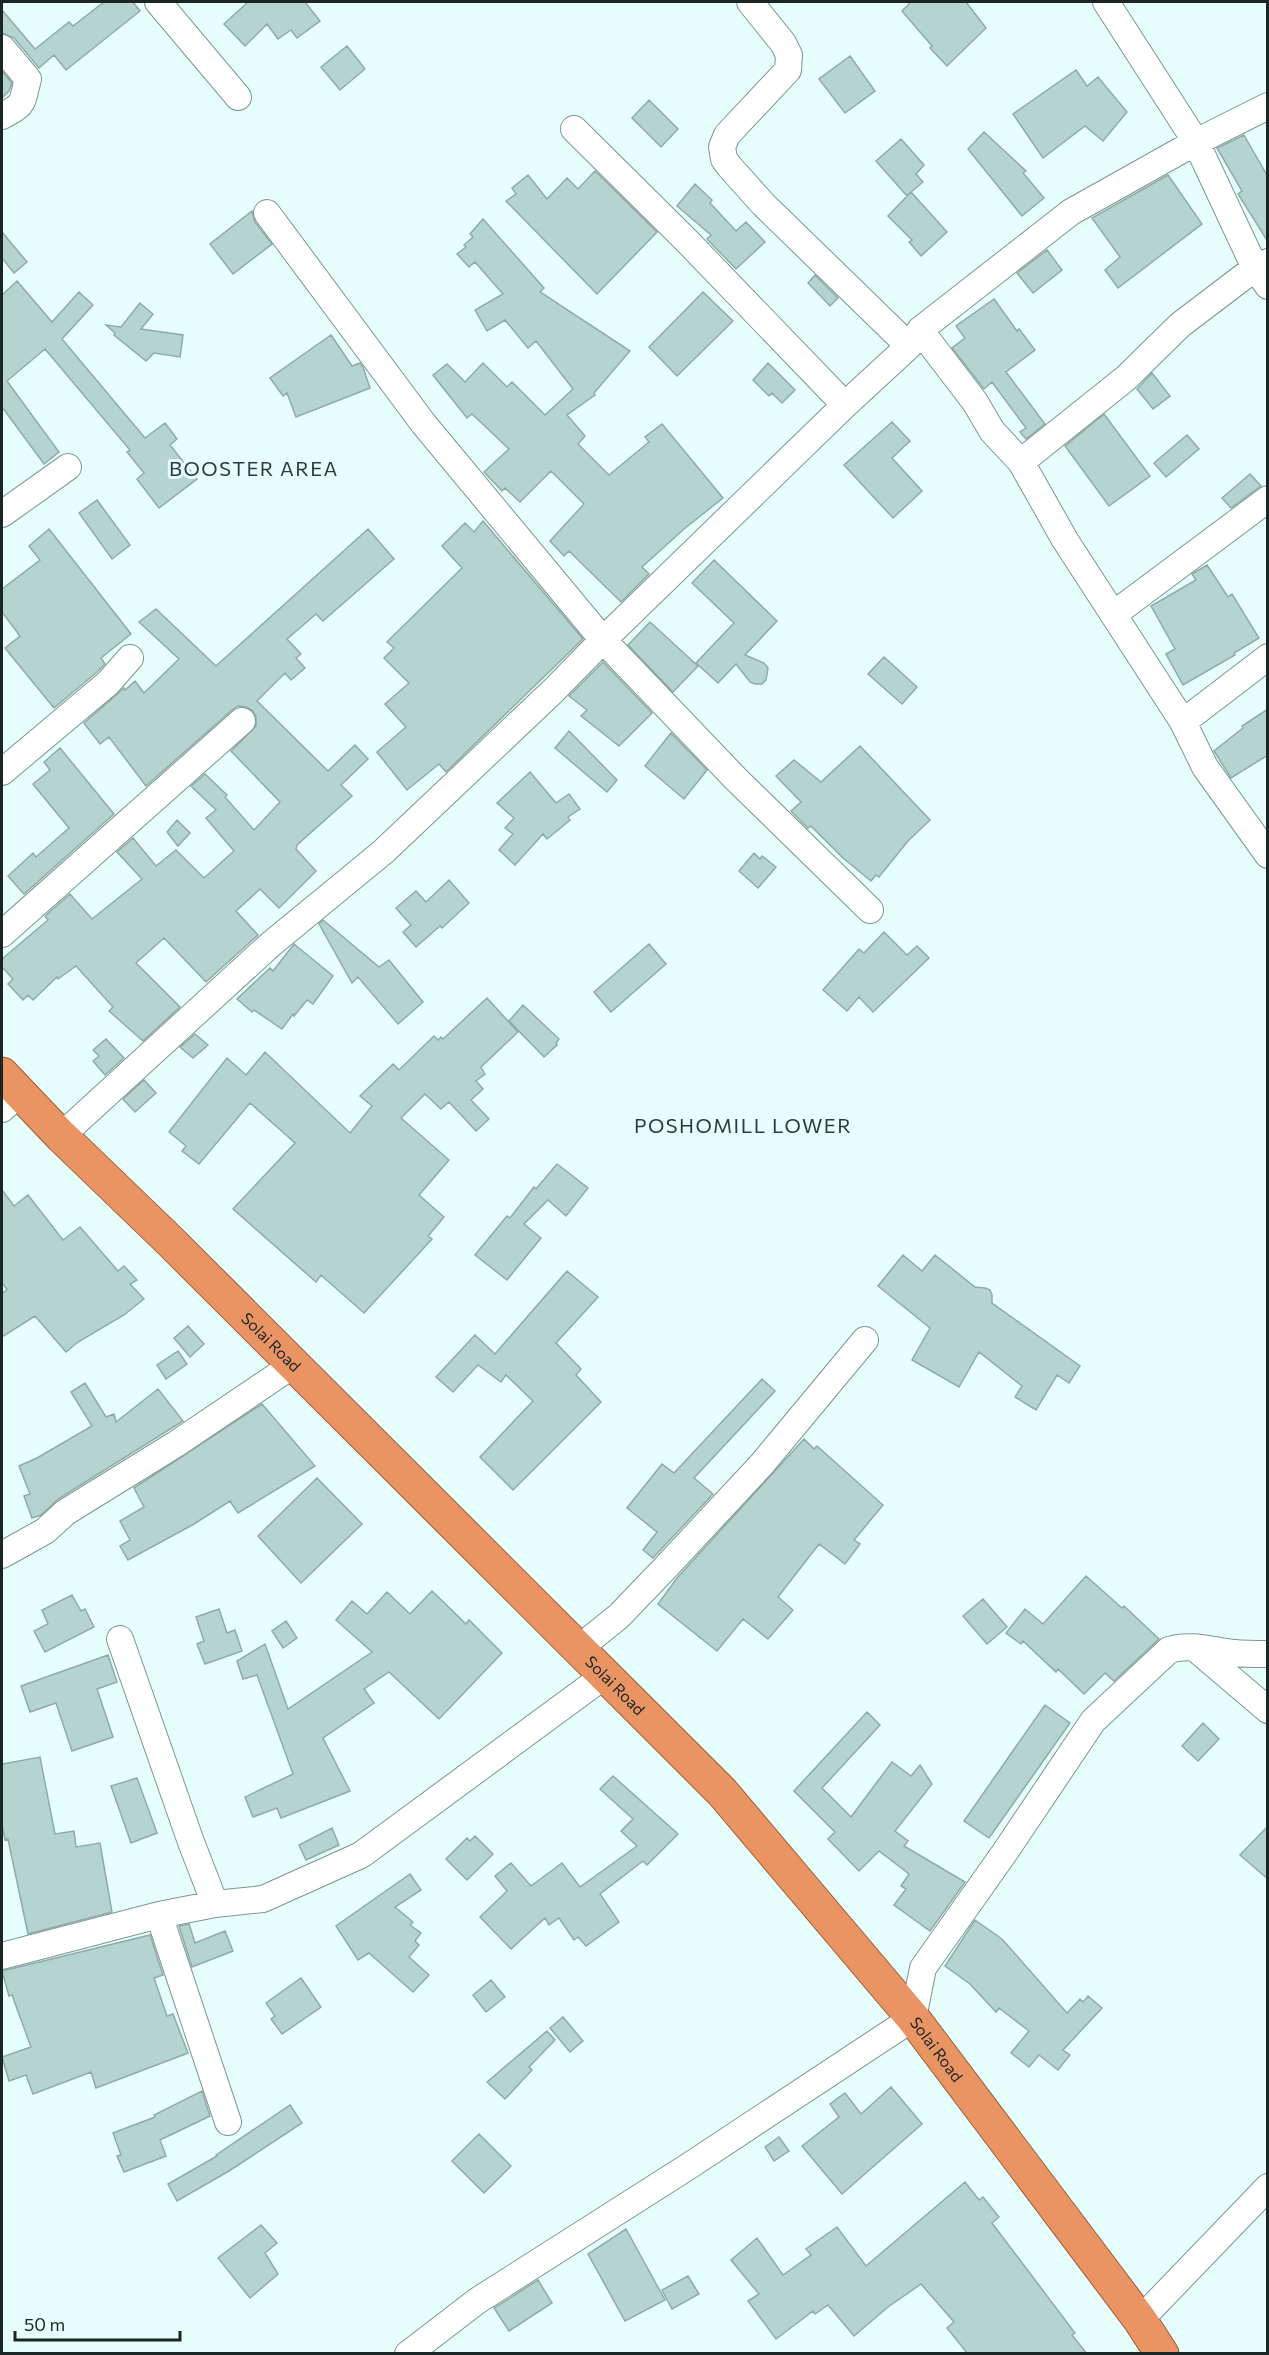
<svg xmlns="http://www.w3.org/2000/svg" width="1269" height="2355" font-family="Commissioner,sans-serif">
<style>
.building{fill:#b5d3cf;stroke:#8faba8;stroke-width:1.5}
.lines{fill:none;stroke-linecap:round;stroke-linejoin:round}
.minor-casing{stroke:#7a9693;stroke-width:28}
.trunk-casing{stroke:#9d5c35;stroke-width:35}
.minor{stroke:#fff;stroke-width:26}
.trunk{stroke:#ea9464;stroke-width:33}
.labels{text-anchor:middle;stroke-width:6;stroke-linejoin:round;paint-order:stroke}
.street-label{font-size:16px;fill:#1a2524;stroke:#e7fffc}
.quarter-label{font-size:20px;letter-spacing:1.5px;fill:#253e3c;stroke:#e7fffc}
</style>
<rect width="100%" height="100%" fill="#e7fffc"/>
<path class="building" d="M104,2h29l7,9 -74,59 -12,-15 -15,13 -25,-30 -12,-5v-23l33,39 34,-27 4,4z
M248,2h57l15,19 -23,17 -6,-8 -13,9 -11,-15 -22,22 -21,-22z
M911,2h55l20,26 -39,38 -17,-18 2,-2 -30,-35z
M347,46l18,23 -25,21 -19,-23z
M850,56l25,35 -30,22 -26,-34z
M1076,70l11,16 11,-9 29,35 -24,29 -18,-15 -42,32 -30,-44z
M2,71l10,12 -3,8 -7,7z
M649,100l29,29 -17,18 -29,-29z
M984,132l42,39 -3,2 21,25 -22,18 -54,-67z
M1244,135l24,42v65l-30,-48 4,-3 -25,-43z
M901,139l23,26 -8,9 7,8 -12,10 36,40 -26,24 -12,-14 3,-2 -24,-24 23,-24 -4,4 -31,-35z
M595,171l62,61 -60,62 -91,-93 10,-7 -4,-6 16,-13 19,24 20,-21 11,11z
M1168,175l34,49 -84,64 -13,-18 15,-13 -28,-39z
M695,184l17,16 -2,3 26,28 10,-9 19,20 -29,27 -29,-30 4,-4 -34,-29z
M252,211l3,11 17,22 -39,30 -23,-30z
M483,219l61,69 -4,4 90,59 -36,42 1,2 -28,20 18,21 -7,8 31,31 40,-33 -4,-5 17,-13 61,74 -39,31 -42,38 7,7 -28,28 -52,-51 -5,5 -14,-15 34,-37 -33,-33 -31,31 -15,-14 -3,3 -18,-19 25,-23 -37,-35 -5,4 -34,-43 14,-11 18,18 18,-19 24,24 5,-5 33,33 28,-26 -37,-48 -8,7 -23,-28 -18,11 -12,-21 28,-16 -28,-32 -6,5 -12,-13 9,-7 -2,-2 9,-8 -3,-3z
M2,232l25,30 -13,11 -12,-15z
M1047,250l15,20 -29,23 -16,-20z
M815,275l23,23 -8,8 -22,-23z
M17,281l35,41 27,-30 14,13 -31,34 83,99 20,-15 12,16 -7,6 27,34 -38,29 -22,-29 7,-6 -17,-21 3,-2 -85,-101 -38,32 52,71 -15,12 -42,-57v-112z
M703,292l30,29 -56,55 -28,-29z
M994,299l23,32 2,-2 16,21 -29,22 39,52 -19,15 -6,-7 6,-4 -34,-46 -8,7 -32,-41 13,-10 -9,-12z
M140,303l13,11 -12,15 42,6 -3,22 -26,-4 -8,8 -32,-26 1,-2 -9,-8 15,2z
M331,335l21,31 8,-3 3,4 7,21 -74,29 -9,-24 -4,3 -13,-18z
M768,363l27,27 -13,13 -10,-10 -3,3 -16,-16z
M1152,373l18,23 -17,13 -16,-20z
M1104,414l46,62 -41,30 -44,-60z
M892,422l18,19 -18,17 30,33 -29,27 -49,-53z
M1187,435l12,14 -33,28 -12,-14z
M1250,474l11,12 -30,22 -9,-10z
M97,500l33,45 -18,14 -33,-46z
M483,521l100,118 -137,133 -7,-8 -32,26 -30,-38 29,-25 -21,-23 24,-21 -25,-25 10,-10 -7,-6 75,-74 -20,-22 23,-23 9,9z
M49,529l82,105 -30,24 4,6 -8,8 -43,36 -49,-60 15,-12 -18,-24v-23l38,-29 -11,-14z
M368,529l26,30 -71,62 -7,-7 -29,25 14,15 -5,4 9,10 -14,12 -6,-7 -28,28 71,70 27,-26 13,14 -27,26 11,11 -55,49 -1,4 20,22 -37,37 -19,-19 -24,22 22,24 -52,47 -42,-44 -28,25 44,44 -37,34 -34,-30 4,-4 -37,-41 -18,13 -1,-2 -24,23 -5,-5 -5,5 -15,-16 5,-5 -11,-12v-8l46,-39 -3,-4 25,-22 22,25 50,-40 -25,-27 16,-14 23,28 20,-16 28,28 30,-27 -28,-33 10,-8 -25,-24 14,-12 22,21 -2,2 29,33 26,-28 -49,-51 25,-25v-9l-3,-6 -7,-4 -8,-1 -6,4 -86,76 -37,-49 -9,7 -16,-21 40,-35 1,2 10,-9 9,12 35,-34 -40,-37 17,-13 60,57z
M714,560l63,61 -32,34 19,8 4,5 -2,12 -4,4h-7l-5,-2 -14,-18 -18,19 -22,-20 38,-40 -42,-40z
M1207,565l21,32 4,-3 27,44 -25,15 1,2 -52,30 -17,-31 9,-5 -24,-43 45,-26 -4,-6z
M650,622l48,44 -25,26 -45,-47z
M884,657l33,30 -15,17 -34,-30z
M603,662l49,51 -33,33 -38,-30 6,-6 -18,-14z
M1268,709v46l-37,23 -17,-27 29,-23 -1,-2z
M569,731l48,49 -10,12 -52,-44z
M671,733l36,37 -23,29 -39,-33z
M860,746l70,74 -22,21 -29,36 -3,-2 -5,6 -28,-23 -32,-32 -3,2 -17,-17 10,-9 -25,-26 18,-16 27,22z
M60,748l54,66 -90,80 -16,-18 25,-23 3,4 33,-29 -36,-44 17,-14 -6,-8z
M530,772l26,31 13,-9 11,15 -12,8 2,3 -23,19 -4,-5 -28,31 -16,-15 14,-16 -8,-6 9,-10 -17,-15z
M177,820l13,13 -12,13 -11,-14z
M754,853l6,6 2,-3 14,11 -18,21 -19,-17z
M449,880l20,23 -27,25 -2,-2 -24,21 -13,-15 8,-7 -15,-17 20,-17 10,11z
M323,920l56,47 10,-7 34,42 -25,22 -40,-47 -6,6 -33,-59z
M884,932l23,23 10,-9 12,12 -56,54 -14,-15 -12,14 -24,-21 36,-41 5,4z
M294,944l39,32 -20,28 -6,-4 -13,16 -1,-2 -11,15 -28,-19 -2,2 -15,-13 33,-31 3,3z
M649,944l17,20 -55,48 -17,-20z
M487,998l31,34 -37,35 4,7 -9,7 7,8 -12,11 18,19 -13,12 -27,-29 -8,7 -16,-15 -24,24 48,42 -30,35 25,22 -16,19 4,3 -68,74 -43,-38 -5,7 -83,-73 62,-66 -45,-40 -51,61 -17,-13 4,-5 -17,-14 58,-74 19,17 19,-23 85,81 22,-27 -12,-10 33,-32 6,6 35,-34 4,4 3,-3 2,2z
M523,1005l36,34 -3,4 1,2 -13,12 -35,-36z
M195,1034l13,11 -15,13 -13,-11z
M106,1039l18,19 -19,17 -12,-14 6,-5 -6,-6z
M144,1080l12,13 -21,19 -12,-13z
M557,1164l31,24 -22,28 -18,-16 -24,24 17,14 -34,42 -32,-25 32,-39 3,2 24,-31 2,2z
M2,1190l12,16 14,-11 35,45 17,-13 38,44 6,-5 13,14 -7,4 14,15 -20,16 -46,27 -12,10 -31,-36 -33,21v-43l5,-5 -5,-6z
M903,1255l19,16 13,-16 40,32 10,1 5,2 2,5v8l88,63 -11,17 -12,-8 -21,35 -21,-13 7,-11 -43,-34 -20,35 -47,-27 18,-32 -52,-42z
M567,1271l31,26 -42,46 25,26 -5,6 25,27 -88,88 -33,-33 53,-56 -27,-26 -5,7 -23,-17 -25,27 -17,-15 39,-42 20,19z
M188,1326l16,18 -14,13 -16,-19z
M178,1351l9,13 -21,15 -9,-14z
M762,1379l13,12 -81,87 19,16 -60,64 -10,-8 14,-18 -30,-24 35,-44 12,9z
M85,1383l21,34 8,-3 2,8 42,-33 25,32 -125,78 -17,16 -9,3 -8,-22 6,-2 -11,-28 18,-8 55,-32 -21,-34z
M262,1404l53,62 -77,47 -8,-12 -36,23 -66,36 -8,-14 10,-6 -10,-19 24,-14 -10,-19z
M804,1439l10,10 3,-3 66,59 -29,35 6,4 -15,20 -26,-20 -41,53 15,13 -25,29 -25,-20 -26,32 -59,-47 19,-26z
M317,1478l45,46 -61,59 -43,-47z
M1086,1576l36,32 2,-2 35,33 -45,42 -9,-8 -21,21 -26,-25 -2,3 -33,-31 -2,3 -15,-11 19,-24 18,15z
M432,1591l34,33 3,-4 33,33 -63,66 -50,-47 -25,17 10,14 -51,35 27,53 -69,27 -4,-10 -24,9 -8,-20 48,-23 -36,-99 -14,4 -6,-18 28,-17 23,65 84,-57 -36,-32 16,-19 15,13 20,-22 23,22z
M72,1595l9,16 4,-2 9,18 -49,25 -11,-21 14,-7 -6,-14z
M983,1599l24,28 -20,17 -24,-28z
M219,1609l8,24 8,-3 7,21 -37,13 -8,-20 7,-3 -8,-24z
M286,1621l11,17 -14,10 -11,-17z
M108,1655l9,27 -20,7 16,48 -41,14 -16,-48 -26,9 -9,-26z
M1045,1705l25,18 -81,115 -25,-17z
M867,1712l13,13 -58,63 29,29 41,-55 19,14 9,-11 12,19 -37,47 13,10 -4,5 61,36 -35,49 -36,-26 12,-16 -5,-3 8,-12 -30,-23 -20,20 -31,-32 7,-7 -41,-41z
M1203,1723l16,16 -21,22 -16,-15z
M40,1757l15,77 19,-3 2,16 24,-4 12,69 -84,22 -20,-95 -3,1 -3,-16v-60z
M613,1776l65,58 -31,31 -4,-4 -43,33 19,28 -33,24 -8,-9 -4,3 -15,-22 -10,7 -4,-7 -34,31 -31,-32 27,-26 -12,-15 16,-13 20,23 31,-23 18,24 57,-41 -16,-15 12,-12 -33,-30z
M137,1778l20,55 -26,10 -20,-57z
M1268,1826v53l-28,-24z
M332,1828l7,17 -33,15 -7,-15z
M475,1836l18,18 -26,26 -21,-21 21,-21 3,3z
M410,1874l11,16 -26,17 18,15 -3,3 11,8 -6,8 4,4 -10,12 20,18 -16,17 -44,-39 -11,7 -22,-34z
M975,1920l27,19 65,74 13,-14 3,3 5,-6 14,12 -39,42 7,5 -12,15 -19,-15 -10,12 -18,-14 18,-22 -30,-23 -3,4 -26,-28 -25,-18z
M189,1924l6,19 30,-12 8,20 -41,16 -13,-41z
M150,1935l13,40 -9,3 13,38 6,-2 15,39 -92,35 -5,-16 -58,22 -7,-19 -17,6 -7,-24 29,-10 -19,-52 -3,1 -7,-25z
M301,1978l20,29 -39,27 -11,-15 4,-3 -9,-13z
M491,1980l14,17 -19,15 -13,-17z
M563,2017l20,24 -13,11 -20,-24z
M547,2031l8,9 -26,27 3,3 -27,29 -18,-17z
M891,2087l31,37 -80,70 -40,-48 37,-29 -9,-13 15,-11 16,21z
M202,2091l8,25 -50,24 6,16 -42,16 -7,-16 4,-1 -8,-22 42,-16 -1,-2z
M290,2105l12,18 -73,48 -52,30 -9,-17 49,-28 -1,-1z
M479,2134l32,32 -27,27 -32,-32z
M779,2137l10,14 -15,10 -9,-14z
M965,2182l14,18 4,-3 16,20 -7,6 83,110 -3,2 15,19h-119l-21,-26 7,-6 -33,-38 -33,23 -34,29 -26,-31 -13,9 -2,-3 -37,28 -28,-38 11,-7 -28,-34 26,-22 26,37 28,-20 -5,-6 31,-22 29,39z
M261,2225l16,18 -12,10 13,21 -28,24 -32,-40z
M626,2229l39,71 -40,21 -37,-67z
M688,2276l11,18 -27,15 -10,-19z
M538,2280l14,23 -43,28 -15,-23z"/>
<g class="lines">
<g class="minor-casing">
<path id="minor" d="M158,2l80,95
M750,2l33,41 6,12 -1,15 -61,65 -5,12 2,12 5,7 34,38 146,142
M1106,2l90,140 59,126 13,18
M2,48l26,31c-7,24 -1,24 -26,37
M574,129l113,112 158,164
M267,213l156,210 180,217 133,139 134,131
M920,330l55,72 17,29 29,31 44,78 118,182
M1021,462l105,-84 54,-53 75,-57 13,-6
M2,514l66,-47
M1114,614l154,-115
M1268,657l-85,65 22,45 63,88
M2,772l106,-89 22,-25
M2,934l240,-213
M2,1109l19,-17
M61,1136l210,-192 112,-92 170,-161 50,-51 242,-235 64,-59 11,-16 151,-118 125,-70 72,-36
M2,1555l43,-24 21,-19 110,-68 117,-79
M120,1639l71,203 24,62
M1195,1648l73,62
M578,1649l41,-33 47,-49 96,-103 103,-124
M159,1915l69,207
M2,1956l157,-41 56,-11 48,-5 98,-44 243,-179
M1140,2320l128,-133
M408,2354l69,-53 212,-135 224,-148 10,-50 82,-116 88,-131 76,-71c22,-7 44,1 65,3 11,1 22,1 34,1"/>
</g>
<g class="trunk-casing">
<g id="trunk">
<path id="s1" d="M2,1074l59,62 110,106 551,550 191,226 227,302 22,34"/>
</g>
</g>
<use href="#minor" class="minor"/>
<use href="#trunk" class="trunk"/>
</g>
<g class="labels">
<g class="street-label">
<text dy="6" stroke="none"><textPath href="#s1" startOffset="380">Solai Road</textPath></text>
<text dy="6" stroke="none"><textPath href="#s1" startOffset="866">Solai Road</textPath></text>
<text dy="6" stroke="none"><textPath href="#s1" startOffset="1352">Solai Road</textPath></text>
</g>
<g class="quarter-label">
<text x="254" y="476">BOOSTER AREA</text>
<text x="743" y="1133">POSHOMILL LOWER</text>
</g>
</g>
<rect width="1269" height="2355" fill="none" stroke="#1a2524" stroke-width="6"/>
<path d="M15 2331v9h165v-9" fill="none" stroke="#1a2524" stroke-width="3"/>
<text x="24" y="2331" font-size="18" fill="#1a2524" stroke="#e7fffc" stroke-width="4.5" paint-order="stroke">50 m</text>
</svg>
